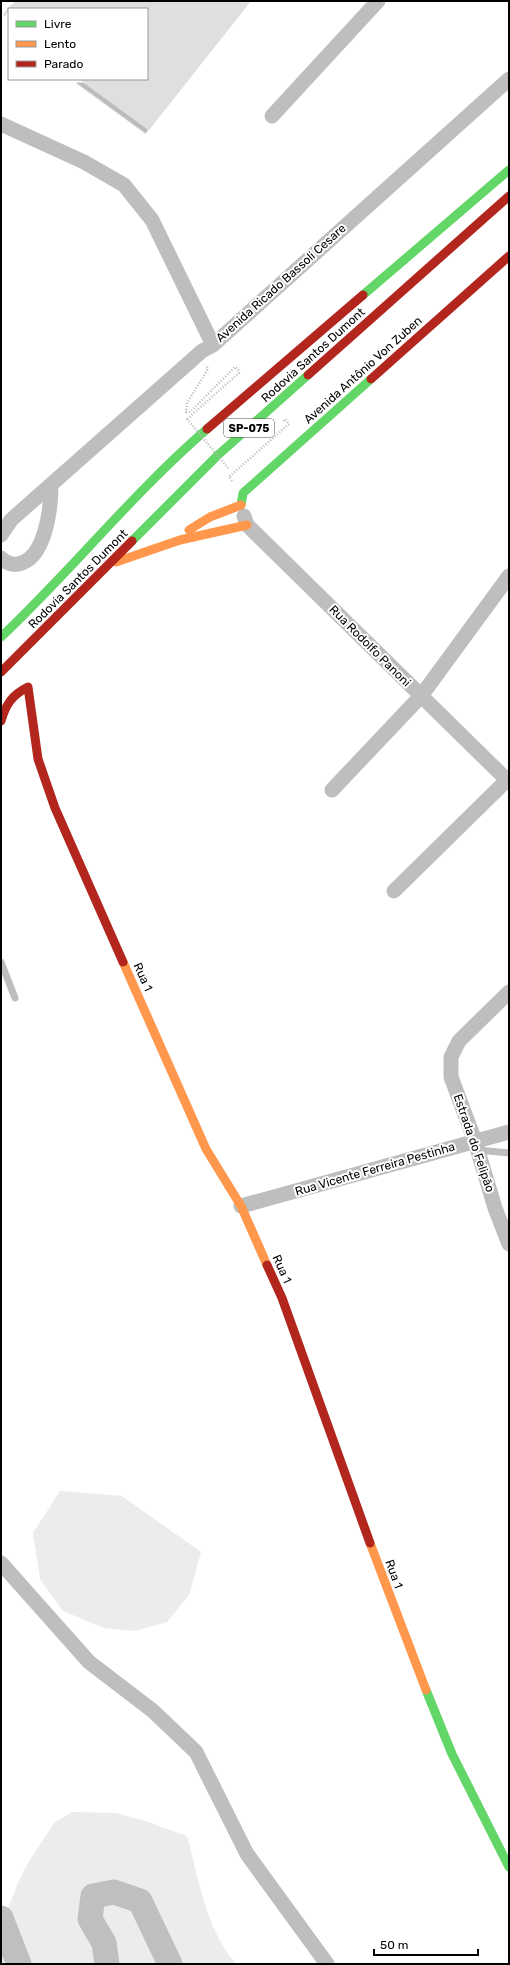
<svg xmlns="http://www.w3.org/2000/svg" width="510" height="1965" font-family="Rubik,sans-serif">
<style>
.green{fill:#ececec}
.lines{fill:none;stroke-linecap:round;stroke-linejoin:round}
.river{stroke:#bfbfbf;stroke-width:25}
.building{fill:#dfdfdf;filter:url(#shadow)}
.path{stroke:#b9b9b9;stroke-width:2.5;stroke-dasharray:1 2;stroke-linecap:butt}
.lane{stroke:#bebebe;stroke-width:7}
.street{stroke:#bebebe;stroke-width:15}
.fast{stroke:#63d668;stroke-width:9}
.slow{stroke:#ff974d;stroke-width:9}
.jam{stroke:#b3261e;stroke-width:9}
.path-bridge{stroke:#b9b9b9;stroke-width:2.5;stroke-dasharray:1 2;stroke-linecap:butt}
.labels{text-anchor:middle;stroke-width:4;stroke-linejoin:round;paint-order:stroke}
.shield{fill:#fff;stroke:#4c4c4c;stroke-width:1}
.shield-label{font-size:11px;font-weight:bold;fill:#000}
.street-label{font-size:12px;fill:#000;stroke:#fff}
</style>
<defs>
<filter id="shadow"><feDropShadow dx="-3.5" dy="3.5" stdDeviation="0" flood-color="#0004"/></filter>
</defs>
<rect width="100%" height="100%" fill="#fff"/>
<path class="green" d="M60,1491l62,5 79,56 -12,43 -22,27 -32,9 -31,-3 -41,-17 -23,-32 -7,-46z
M72,1812l44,1 29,8 42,15c12,44 19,93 49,128h-235v-50l6,-3 11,-28 10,-20 26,-40z"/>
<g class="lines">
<path class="river" d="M1,1918l18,46
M107,1964l-3,-21 -14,-24 3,-23 21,-4 26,9 30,63"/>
</g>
<path class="building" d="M15,1h236l-102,129 -70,-51h68v-70h-138v4l-2,-2z"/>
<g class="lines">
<path class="path" d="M187,419l52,-46 -1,-4 -3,-2 -45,45h-4l1,-9 21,-34 -2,-4
M232,481l-3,-4 60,-53 -4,-5 -1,2"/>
<path class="lane" d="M1,962l14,36
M478,1150l31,3"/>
<path class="street" d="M272,116l106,-115
M1,124l83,38 40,23 28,35 61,125
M244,516l3,9 262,257
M1,535l10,-15 191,-169 11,-6 296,-266
M1,558c5,5 10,7 17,6 28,-5 33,-57 33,-79
M332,790l89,-94 88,-120
M394,891l113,-111
M509,992l-50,49 -8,16v20l24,64 20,67 14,36
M241,1206l268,-74
M1,1563l88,99 64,49 43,41 51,102 80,110"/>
<path class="fast" d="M363,295l146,-125
M241,505l2,-12 128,-114
M132,541l86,-86 90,-80
M1,637c71,-67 132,-144 206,-208
M426,1690l26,64 57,113"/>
<path class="slow" d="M189,530l21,-13 31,-12
M116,562l64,-22 67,-15
M123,962l83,187 35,57 26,59
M370,1543l56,147"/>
<path class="jam" d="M308,375l201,-179
M371,379l138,-123
M207,429l156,-134
M1,672l131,-131
M1,721c5,-17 11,-26 27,-34l10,72 17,49 68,154
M267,1265l15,33 88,245"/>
<path class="path-bridge" d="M187,419l42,50"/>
</g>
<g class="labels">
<rect class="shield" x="224" y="419" width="50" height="18" rx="3"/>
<g class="shield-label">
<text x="249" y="432">SP-075</text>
</g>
<g class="street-label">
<text transform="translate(281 283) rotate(-42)" y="4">Avenida Ricado Bassoli Cesare</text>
<text transform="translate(313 355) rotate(-42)" y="4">Rodovia Santos Dumont</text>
<text transform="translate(363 370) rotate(-42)" y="4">Avenida Antônio Von Zuben</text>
<text transform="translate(78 579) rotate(-45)" y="4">Rodovia Santos Dumont</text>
<text transform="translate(370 646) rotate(45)" y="4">Rua Rodolfo Panoni</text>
<text transform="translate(143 977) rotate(66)" y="4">Rua 1</text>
<text transform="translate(474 1143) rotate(71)" y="4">Estrada do Felipão</text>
<text transform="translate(375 1169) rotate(-16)" y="4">Rua Vicente Ferreira Pestinha</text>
<text transform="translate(282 1269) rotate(66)" y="4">Rua 1</text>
<text transform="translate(394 1574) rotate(70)" y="4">Rua 1</text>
</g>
</g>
<rect width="510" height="1965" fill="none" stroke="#000000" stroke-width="4"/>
<rect x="8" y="8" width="140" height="72" fill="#ffffff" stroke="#999999"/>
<rect x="16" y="21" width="20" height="6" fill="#63d668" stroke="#999999"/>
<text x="44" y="28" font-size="12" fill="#000000">Livre</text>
<rect x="16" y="41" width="20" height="6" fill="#ff974d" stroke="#999999"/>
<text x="44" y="48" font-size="12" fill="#000000">Lento</text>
<rect x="16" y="61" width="20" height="6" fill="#b3261e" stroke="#999999"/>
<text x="44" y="68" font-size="12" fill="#000000">Parado</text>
<path d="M374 1949v6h104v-6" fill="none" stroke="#000000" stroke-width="2"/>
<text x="380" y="1949" font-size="12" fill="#000000" stroke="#ffffff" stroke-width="3" paint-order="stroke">50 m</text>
</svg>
